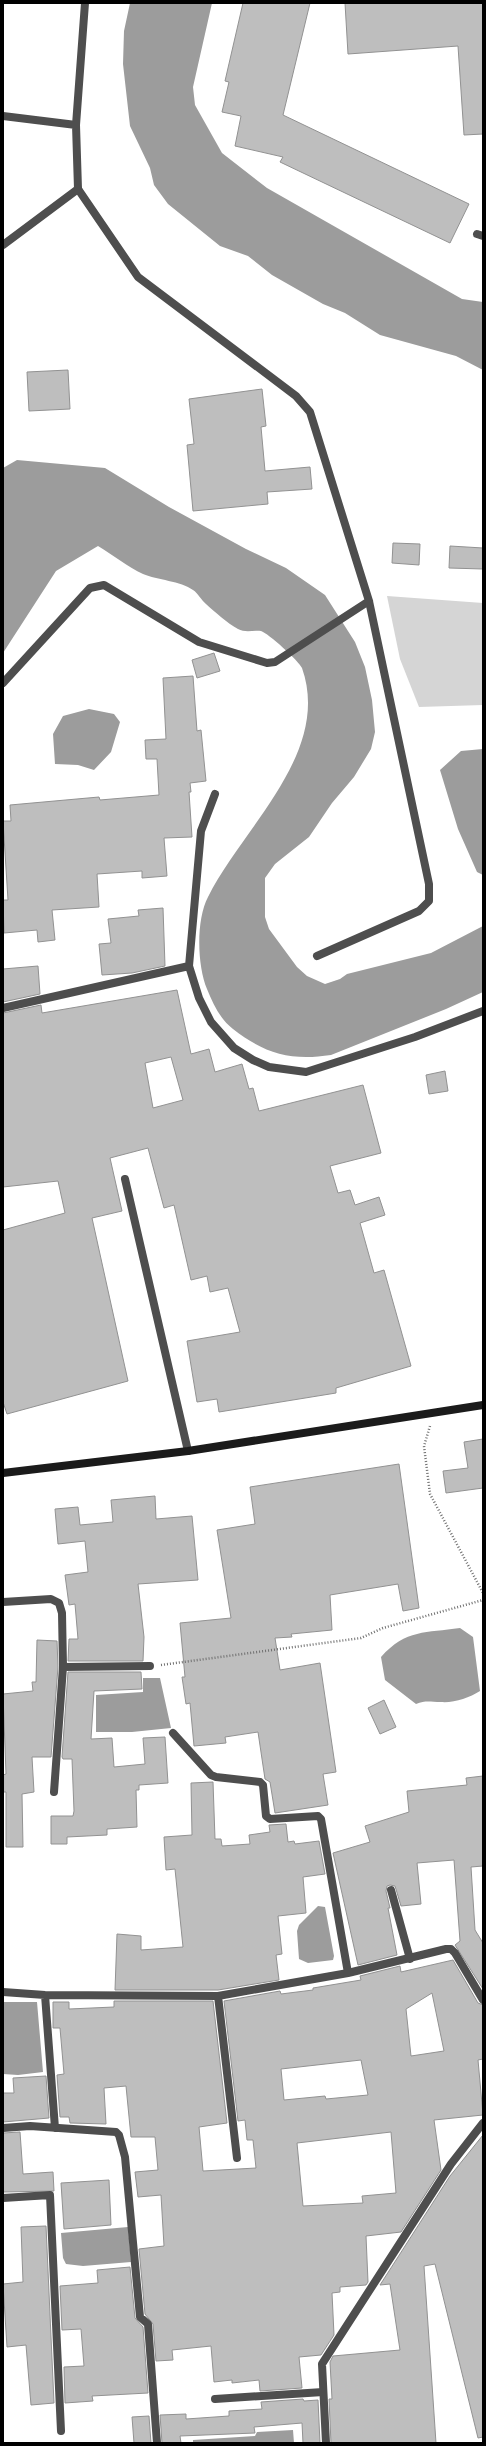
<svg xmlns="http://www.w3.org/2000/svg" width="486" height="2446" font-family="'Public Sans',sans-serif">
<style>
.green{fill:#d5d5d5}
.water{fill:#9c9c9c}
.building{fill:#bebebe;stroke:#929292;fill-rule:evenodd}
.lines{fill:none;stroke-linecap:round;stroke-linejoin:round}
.path{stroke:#707070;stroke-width:2.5;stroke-dasharray:1 2;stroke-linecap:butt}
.lane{stroke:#4e4e4e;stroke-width:8}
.street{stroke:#4e4e4e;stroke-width:8}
.secondary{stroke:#1b1b1b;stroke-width:8}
</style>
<rect width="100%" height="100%" fill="#fff"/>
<path class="green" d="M387,596l96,7v102l-64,2 -19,-48z"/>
<path class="water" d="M130,3h82l-19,84 2,18 27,48 45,35 195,111 21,3v68l-27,-14 -76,-21 -35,-22 -22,-9 -51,-29 -24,-19 -28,-10 -52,-42 -14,-19 -4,-17 -20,-42 -7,-62 1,-33z
M17,460l88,8 64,39 77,42 40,19 39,27 30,47 10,25 7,33 3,32 -4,17 -17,28 -22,26 -23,34 -34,27 -10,14v39l4,12 28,38 10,9 18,8 15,-5 7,-5 84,-21 52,-27v66l-37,17 -115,46c-40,6 -66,-1 -98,-26 -13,-10 -20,-25 -26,-40 -10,-24 -11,-69 1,-92 34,-69 124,-144 94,-229 -3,-7 -34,-35 -41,-37 -7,-1 -16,2 -23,-2 -11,-6 -23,-17 -32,-25 -5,-4 -8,-11 -13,-14 -12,-9 -36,-10 -50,-16 -15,-7 -30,-19 -45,-28l-42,25 -53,82v-185z
M89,709l25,5 6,8 -9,30 -17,18 -16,-5 -23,-1 -2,-30 10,-18z
M483,749v126l-6,-3 -19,-43 -18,-59 21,-19z
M460,1628l13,9 7,54c-11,7 -26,12 -39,11 -11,0 -15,-2 -25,2l-31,-24 -4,-23c25,-28 45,-24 79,-29z
M143,1678h17l11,50 -39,4h-36v-37l47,-3z
M318,1906l7,1 9,49 -1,4 -25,3 -9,-4 -2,-28 2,-6z
M3,2002h34l6,70 -25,3 -15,-1z
M128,2227l3,35 -48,4 -17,-2 -3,-6 -2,-25z
M293,2430l1,13h-101v-3l62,-4 2,-4z"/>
<path class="building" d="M243,3h67l-27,112 186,89 -19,39 -170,-81 3,-5 -48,-11 6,-30 -19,-4 7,-30 -4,-1z
M345,3h138v131l-19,1 -6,-89 -110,8z
M68,370l2,39 -41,2 -2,-39z
M262,389l4,37 -5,1 4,44 45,-4 2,22 -45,3 1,12 -75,7 -6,-66 7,-1 -5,-45z
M393,543l27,1 -1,21 -27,-2z
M450,546l33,2v21l-34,-1z
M214,653l6,18 -23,7 -5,-18z
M193,676l4,55 4,-1 5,51 -16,2 1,9h-2l3,45 -28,1 3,38 -25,2v-7l-45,3 2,33 -47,3 3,30 -17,2 -1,-12 -33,3 -1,-33h5l-5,-79h8l-1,-16 89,-8 1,3 59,-5 -2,-36h-11l-1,-19 21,-1 -3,-61z
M163,908l2,58 -33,7 -30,2 -3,-31 12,-1 -3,-24 31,-3 -1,-6z
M38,966l2,28 -37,8v-33z
M177,990l14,64 18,-5 6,23 27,-8 7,25 4,-1 6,23 104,-26 18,68 -51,13 8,27 12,-3 5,15 24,-8 6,18 -25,8 14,50 10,-3 27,96 -75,22v5l-117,19 -2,-13 -20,3 -10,-61 53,-9 -12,-44 -18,4 -3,-16 -16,4 -17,-75 -10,3 -16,-60 -38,10 12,53 -30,7 36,163 -121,33 -4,-12v-172l62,-17 -7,-32 -55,6v-174l38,-8 1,8zM171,1057l12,43 -30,8 -8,-45z
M445,1071l3,20 -19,3 -3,-19z
M483,1439v49l-37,5 -3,-22 25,-3 -4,-26z
M399,1464l20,144 -16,3 -5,-27 -68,11 2,35 -41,4 1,3 -17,1 5,32 40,-7 16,109 -13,2 5,31 -53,8 -5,-31 -5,-3 -7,-47 -33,5 1,6 -32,3 -4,-43 -4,1 -4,-27h3l-5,-54 51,-5 -14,-88 38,-6 -5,-37z
M155,1496l1,23 36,-3 6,64 -60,4 6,53 -1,24h-75l1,-22h9l-3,-35 -6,1 -4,-30 23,-3 -3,-31 -27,3 -3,-35 23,-2 2,18 33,-3 -2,-22z
M37,1640l20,1 1,26 -7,90h-19l2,35 -12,2 1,53h-17v-55h-3v-17l3,-1 -3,-80 30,-3 -1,-9h4z
M68,1672h73l1,17 -48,2 -3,48 21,-1 2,29 31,-3 -2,-26 22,-1 3,46 -29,2v5h-3l1,37 -30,2v6l-40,2v7h-16v-28h22l1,-5 -2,-52h-9l-1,-2z
M384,1700l12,27 -16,7 -12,-26z
M483,1776v90l-12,1 4,63 8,13v46l-28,-44 5,-4 -6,-81 -37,3 4,41 -20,2 -6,-20 -5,-1 -3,1 -1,5 4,17h-2l9,47 -39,10 -25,-112 37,-11 -5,-16 44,-14 -2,-21 60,-6 -1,-7z
M213,1782l2,57h6l1,7 28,-2 -1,-9 21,-3 -1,-7 17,-1 2,18 6,-1 1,3 24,-3 6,33 -22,3 3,36 -28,3 4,38 -6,1 3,25 -61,10h-103l2,-56 24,2v14l42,-3 -8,-78 -9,1 -2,-33 28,-2 -1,-52z
M453,1960l25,43 5,2v54l-5,1 5,55 -49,5 7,50 -40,62 -35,4 2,46 -2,3 -26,2v5l-8,1 2,42 -13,20 -22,2 3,31 -42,3 -1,-11 -27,3v-3l-18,2 -3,-36 -39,4 1,10 -17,1 -3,-37 -8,-10 -6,-65 25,-3 -3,-51 -23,2 -3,-25 23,-2 -3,-33h-24l-5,-51 -22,2 2,36 -36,-1 -1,-6h-9l-3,-42 7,-1 -4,-46h-7v-26h16v7l45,-2v-6h99l14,122 -28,4 4,44 53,-3 -3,-28h-6l-2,-20 -7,1 -14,-120 56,-10 1,3 32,-4v-2l48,-8 -1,-4 40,-10 1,6zM432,1993l12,58 -33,5 -5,-47zM361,2060l7,35 -42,4 -1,-3 -41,4 -3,-31zM391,2132l5,61 -34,3 1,7 -60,3 -6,-63z
M46,2076l3,42 -46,4v-29h11l-1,-15z
M20,2132l3,42 30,-2 1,19 -51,1v-59z
M483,2135v302l-5,1 -43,-174 -11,2 12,177h-105l-2,-44h3l-2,-37 3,-6 67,-6 -10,-66 -10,1 70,-109z
M109,2180l2,45 -47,4 -3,-46z
M46,2226l8,177 -23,2 -5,-60 -19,2 -4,-63 20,-2 -2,-55z
M130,2267l5,51 8,9 5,66 -56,3 1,5 -28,2 -1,-36 20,-1 -3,-37 -19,1 -2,-44 38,-3 -1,-13z
M303,2399l1,2 14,-1 2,43h-17l-1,-20 -48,4 1,6 -75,3 1,7h-19l-2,-28 26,-1v5l43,-3v-5l33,-2 -1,-7z
M149,2416l2,27h-17l-2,-26z"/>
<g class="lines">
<path class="path" d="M430,1426l-6,20 6,48 53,99
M161,1665l200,-27 22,-10 100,-28"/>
<path class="lane" d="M85,3l-9,122 2,64 60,88 158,119 14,16 59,189 60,283v17l-10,10 -102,45
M3,116l73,9
M477,234l6,2
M3,683l87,-95 14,-3 95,57 68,21 8,-1 94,-61"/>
<path class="street" d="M3,245l75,-56
M215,794l-14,37 -12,135 10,32 12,24 23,26 19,12 16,7 37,5 109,-35 68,-26
M3,1008l186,-42
M125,1179l63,272
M3,1602l48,-3 8,4 3,10 1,54 87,-1
M173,1733l38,42 5,2 44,5 3,3 3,31 4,3 48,-3 3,3 27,154
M54,1792l9,-125
M391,1890l19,69
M3,1992l42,3 173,1 130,-23 98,-24h5l4,4 28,47
M45,1995l10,133
M218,1996l19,162
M3,2128l27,-2 86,6 3,3 6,22 15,160 8,7 9,119
M3,2198l47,-3 11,236
M215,2399l108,-7
M326,2443l-4,-79 129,-200 32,-41"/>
<path class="secondary" d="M3,1473l185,-22 295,-46"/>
</g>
<rect width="486" height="2446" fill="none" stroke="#000000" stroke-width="8"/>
</svg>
